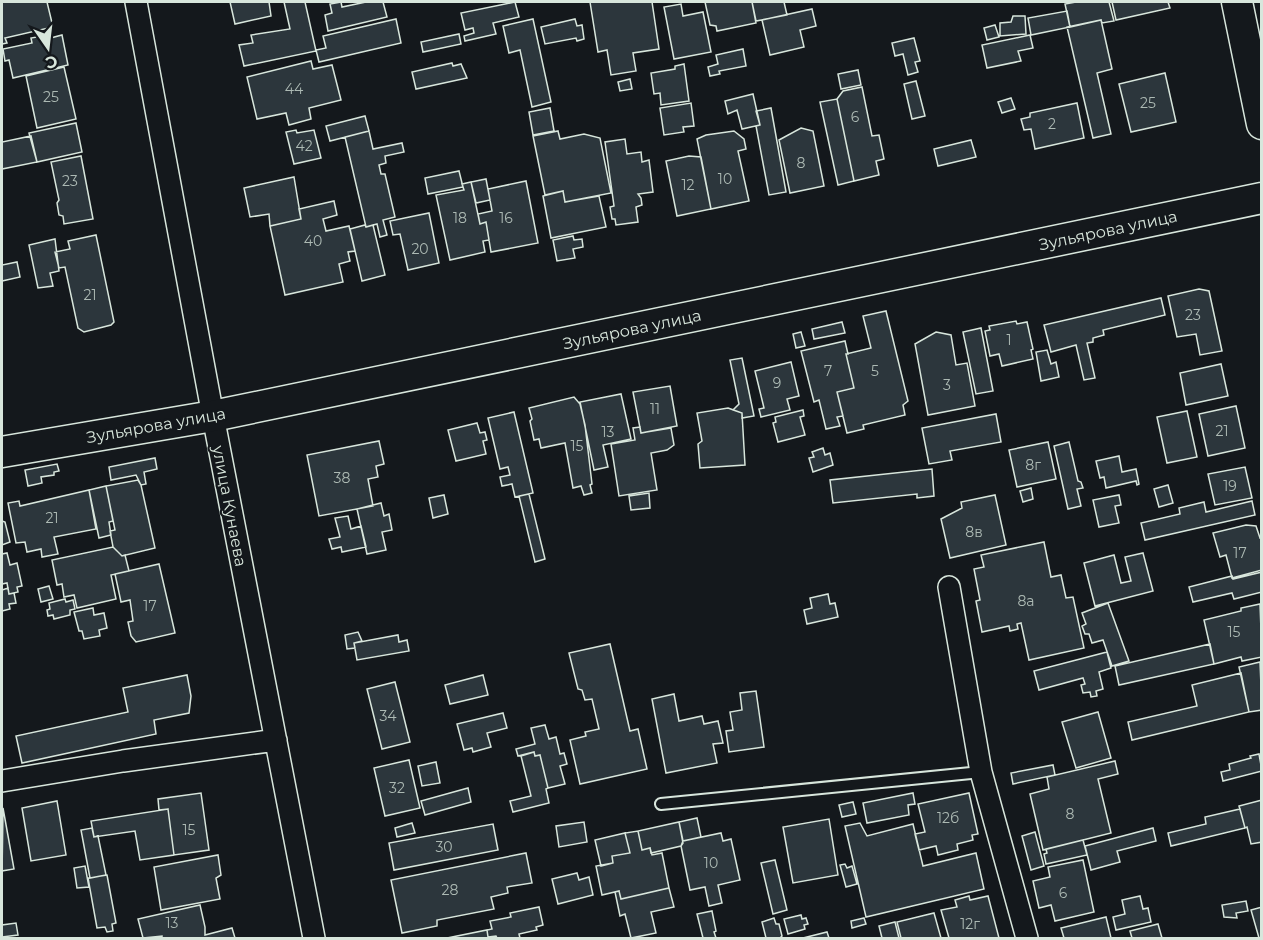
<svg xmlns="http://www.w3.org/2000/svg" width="1263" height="940" font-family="Montserrat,sans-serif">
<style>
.building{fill:#2c363c;stroke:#d8e6dc;stroke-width:1.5}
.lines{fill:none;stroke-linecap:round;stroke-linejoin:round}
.lane-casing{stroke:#d8e6dc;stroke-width:14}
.street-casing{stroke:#d8e6dc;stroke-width:24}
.secondary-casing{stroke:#d8e6dc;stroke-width:33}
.lane{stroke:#14181c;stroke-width:10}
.street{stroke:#14181c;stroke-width:21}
.secondary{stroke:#14181c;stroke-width:30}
.labels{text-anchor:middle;stroke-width:4.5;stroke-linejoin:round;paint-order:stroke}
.number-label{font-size:14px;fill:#adbab4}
.street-label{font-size:16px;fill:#d8e6dc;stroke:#14181c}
</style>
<rect width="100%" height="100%" fill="#14181c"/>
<path class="building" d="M2,2h45l6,25 -48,11 2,5 -5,1z
M230,2h39l2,14 -36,8z
M284,2h21l11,49 -72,15 -5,-21 14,-2 -2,-8 39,-6z
M341,2l1,5 24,-5h17l4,15 -59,14 -3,-16 7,-2 -2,-9z
M515,2l4,15 -26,6 3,11 -31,7 -1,-5 10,-3 -1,-5 -8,2 -4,-17z
M590,2h62l7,47 -26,4 3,18 -25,4 -4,-25 -9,2z
M705,2h47l4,21 -39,8 -1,-5 -6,-1z
M752,2h32l3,13 -31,6z
M1076,2h33l5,19 -12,2 -1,-3 -31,7 -5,-23z
M1112,2h56l2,6 -54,12z
M681,4l2,12 20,-4 8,40 -37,7 -10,-52z
M812,9l4,17 -16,4 4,17 -34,8 -8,-35z
M1067,11l3,16 -39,8 -3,-17z
M1013,16h12l1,18 -26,2v-13l11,-1z
M396,19l5,24 -82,19 -3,-12 10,-2 -3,-12z
M533,19l18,83 -19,5 -12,-57 -11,3 -6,-27z
M575,19l2,7 5,-1 2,14 -7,2 -1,-3 -31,6 -4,-17z
M1101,20l11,49 -15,4 14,61 -18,4 -26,-111z
M995,25l4,12 -12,3 -3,-12z
M459,34l2,10 -38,8 -2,-10z
M62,35l6,30 -55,13 -4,-18 -4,1 -2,-12 29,-6 -1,-5 11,-2 1,4z
M1030,35l3,13 -15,3 3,10 -34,7 -5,-23z
M914,38l6,23 -5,1 3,10 -10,3 -5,-21 -8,2 -3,-13z
M743,49l3,17 -27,5 1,3 -10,2 -2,-9 10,-3 -2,-9z
M311,61l2,8 19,-4 9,35 -32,8 2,11 -22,6 -3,-12 -29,6 -10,-42z
M452,63l1,3 8,-2 6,14 -51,11 -4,-17z
M684,64l5,37 -28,4 -1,-12 -6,1 -3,-21 24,-4v-3z
M64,67l12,52 -39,9 -11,-52z
M858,70l3,15 -20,4 -3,-15z
M1165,73l11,49 -45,10 -12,-48z
M630,79l2,10 -12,2 -2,-9z
M916,81l9,35 -13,3 -8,-35z
M862,87l10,49 7,-1 5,24 -8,2 3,14 -25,6 -17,-82 6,-8z
M753,94l7,31 -18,4 -5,-19 -9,4 -3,-13z
M1011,98l4,11 -13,4 -4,-11z
M837,99l17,82 -16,4 -18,-83z
M691,103l3,23 -11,1 1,5 -20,3 -4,-27z
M1077,103l7,35 -49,11 -4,-20 -7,1 -3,-11 9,-2v-4z
M550,108l4,23 -21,4 -4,-23z
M771,108l15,84 -17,3 -13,-69 4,-1 -4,-14z
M365,116l4,15 -39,10 -4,-15z
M76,123l6,29 -45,10 -8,-29z
M801,128l12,3 11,55 -34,7 -11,-53z
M296,130l1,3 17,-3 7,28 -27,6 -8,-32z
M369,131l4,18 29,-6 2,9 -19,4 1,7 -7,2 2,9h4l10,43 -12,3 4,15 -7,2 -3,-13 -11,3 -21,-90z
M558,131l2,8 24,-5 16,4 11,55 -46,9 -2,-11 -18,4 -12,-59z
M734,131l10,8 2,10 -8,2 11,50 -38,8 -14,-70 9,-4z
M31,136l6,26 -35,7v-27z
M625,139l2,15 14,-2 1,10 7,-2 4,32 -15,2 3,4 1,7 -6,2 2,15 -22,3 -1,-6h-3l-2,-12 4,-1 -9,-64z
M971,140l5,17 -38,9 -4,-17z
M81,156l12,63 -29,5 -1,-8 -4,-1 -2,-12 2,-3 -8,-38z
M689,156l12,1 10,52 -34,7 -11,-55z
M459,171l4,16 -35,7 -3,-16z
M294,177l7,42 -31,7 -1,-12 -19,3 -6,-29z
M486,179l4,21 -14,3 -5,-21z
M526,181l12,62 -47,9 -5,-30 -6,2 -2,-10 14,-3 -4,-22z
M471,182l9,42 6,-2 3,18 -6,1 2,11 -35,8 -14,-65 28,-5 -2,-6z
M563,191l2,11 34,-6 7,31 -55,11 -8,-42z
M334,201l3,14 -14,4 3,12 23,-5 6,25 -7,1 2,9 -11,3 4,18 -58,13 -15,-69 31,-7 -2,-10z
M429,213l10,50 -31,7 -8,-36 -7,1 -3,-14z
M365,225l1,2 7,-2 12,50 -23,6 -12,-52z
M96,235l18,87 -3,3 -27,7 -6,-4 -13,-61 -6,1 -4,-16 15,-3 -2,-8z
M573,236l1,4 8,-1 1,8 -10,2 2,9 -18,3 -4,-21z
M55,239l4,32 -9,2 3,13 -15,2 -9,-43z
M17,262l3,15 -18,4v-16z
M1199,289l10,2 13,60 -22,4 -4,-21 -19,3 -9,-41z
M1161,298l4,17 -62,15 1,5 -11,3v4l-6,1 8,35 -11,2 -8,-35 -25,7 -7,-27z
M886,311l22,90 -5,4 2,10 -42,10 1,4 -17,4 -10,-41 17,-4 -8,-34 25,-6 -8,-32z
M1016,321l1,3 10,-2 6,27 -2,1 2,9 -31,7 -3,-12 -9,2 -5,-25 5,-1 -1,-4z
M842,322l3,11 -31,6 -2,-10z
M981,328l12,63 -17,3 -13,-62z
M801,332l4,14 -9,2 -3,-14z
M936,332l15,3 5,30 11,-2 8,43 -47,9 -13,-71z
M845,341l3,13h-2l8,34 -17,4 6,24 -6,1 3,9 -14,3 -7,-29 -5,2 -13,-51z
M1047,350l4,14 5,-2 3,15 -18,4 -5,-29z
M742,358l12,58 -12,2v-5l-9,-3 6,-6 -9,-44z
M791,362l8,34 -12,3 3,11 -29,7 -2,-8 5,-1 -9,-37z
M1221,364l7,32 -42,9 -6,-32z
M670,386l7,40 -36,7 -8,-41z
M621,394l10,45 -28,6 5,22 -14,3 -14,-68z
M574,397l6,7 5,21 7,59 -2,1 2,8 -8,2 -3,-9 -8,2 -8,-45 -24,5 -2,-9 -5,1 -4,-19 2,-2 -3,-11z
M1236,406l9,42 -37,8 -9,-42z
M728,408l14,5 3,52 -45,3 -2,-24 4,-3 -5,-28z
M803,410l1,6 -4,1 5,18 -27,7 -5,-19 3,-1 -1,-5z
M1187,411l10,46 -30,6 -10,-46z
M514,412l19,81 -18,4 -3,-13 -10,2 -2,-9 10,-2 -2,-8 -8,2 -12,-51z
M996,414l5,28 -51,9 2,9 -23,4 -7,-36z
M477,423l3,10 5,-1 2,8 -4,1 3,13 -30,7 -8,-31z
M640,427l1,6 30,-5 3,17 -7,5 -16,3 6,37 -38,6 -8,-52 24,-4 -2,-12z
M379,441l5,23 -8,2 2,11 -10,2 5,27 -54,10 -12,-61z
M1048,442l8,37 -39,8 -8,-37z
M1069,442l9,39 3,1 2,6 -6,1 4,17 -13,3 -14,-63z
M823,448l2,7 5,-2 3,12 -20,7 -4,-14 5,-1 -2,-5z
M1119,456l3,16 14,-3 3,15 -2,1 -1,-4 -30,7 -2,-11 -4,1 -4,-17z
M155,458l2,11 -13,3 2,12 -5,1 -5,-10 -25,5 -2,-13z
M57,464l2,7 -5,1v3l-13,2 1,6 -14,3 -3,-16z
M1245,467l7,31 -37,7 -7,-31z
M932,469l2,27 -17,2v-4l-84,9 -3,-23z
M138,480l3,5 14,63 -33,8 -9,-9 -3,-16 5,-1 -9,-44z
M1168,485l5,18 -14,4 -5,-18z
M106,486l7,35 -4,1 2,13 -12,3 -10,-48z
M1031,488l2,11 -10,3 -3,-11z
M89,490l7,39 -42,8 4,17 -16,3 -1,-8 -14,3 -2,-10 -9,1 -8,-40 11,-2 1,5z
M649,493l1,15 -19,2 -2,-14z
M529,494l16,65 -10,3 -16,-66z
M444,495l4,19 -15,4 -4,-20z
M995,495l11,50 -56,13 -9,-39 21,-11 -1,-6z
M1119,495l2,10 -6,1 4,17 -20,4 -6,-27z
M1252,501l3,14 -110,25 -4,-17 39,-9 -1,-6 25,-6 2,10z
M381,503l3,13 5,-2 3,16 -10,2 4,18 -19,4 -10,-45z
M348,516l3,13 10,-3 5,21 -24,5 -1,-5 -9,2 -3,-10 11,-2 -5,-19z
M2,521l3,1 5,20 -8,3z
M1246,525l10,1 4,12 2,-1v33l-30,8 -6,-23 -6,2 -7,-24z
M1044,542l7,35 10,-2 5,23 7,-1 11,51 -55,12 -8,-37 -4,1 1,5 -8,2 -1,-5 -27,6 -6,-31 4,-1 -6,-31 10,-2 -3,-12z
M113,547l9,9 3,-1 4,16 -18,4 5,24 -39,9 -3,-13 -10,2 -2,-13 -5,1 -5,-25z
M2,551v3l5,-1 3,12 7,-2 5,23 -5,1 1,5 -9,2 -2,-11 -5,1z
M1143,553l10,38 -58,15 -11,-43 30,-8 7,28 10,-2 -6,-24z
M159,564l16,69 -39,9 -5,-6 -3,-14 5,-1 -3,-21 -9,2 -6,-28z
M1262,572v20l-28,7 -2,-6 -39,9 -4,-15 43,-11 1,3z
M49,586l4,13 -12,3 -3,-13z
M8,588l1,6 5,-1 2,10 -7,1 1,5 -8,2v-21z
M828,594l2,10 5,-1 3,14 -31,7 -3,-14 8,-2 -2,-10z
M65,599l1,3 7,-2 2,9 -5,1v5l-16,4 -1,-4 -5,1 -1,-6 3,-1 -1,-6z
M1108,603l21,58 -17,5 -9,-26 -11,3 -3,-9h-4l-3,-8 4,-2 -4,-11z
M1260,604l2,53 -20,4 -1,-4 -27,7 -10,-44 37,-9v-3z
M93,608l1,7 10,-2 3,15 -8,2 1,6 -16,3 -2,-8h-3l-5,-19z
M358,632l4,9 -8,2 1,5 -8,1 -2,-14z
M398,635l1,7 8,-2 2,11 -52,9 -3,-17z
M610,644l20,87 8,-2 9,40 -67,15 -10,-44 16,-4 -1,-4 14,-3 -7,-30 -7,1 -3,-10 -4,-1 -9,-36z
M1210,644l4,20 -95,21 -4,-19z
M1107,652l4,16 -12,4 4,17 -7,2 1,5 -6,1 -1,-5 -7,1 -2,-8 4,-1 -2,-6 -44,12 -5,-19z
M1260,662l2,48 -13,2 -10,-45z
M1241,673l8,39 -117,28 -4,-18 69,-16 -5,-21z
M187,675l4,21 -2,17 -35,7 2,14 -134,29 -6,-27 112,-24 -5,-24z
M483,675l5,20 -38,9 -5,-19z
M395,682l15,60 -28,7 -15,-60z
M756,691l8,56 -35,5 -3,-21 7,-1 -3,-18 12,-2 -2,-17z
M674,694l5,27 23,-5 2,8 14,-3 5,22 -10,1 4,19 -51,10 -14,-74z
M1098,712l13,46 -35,10 -14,-46z
M503,713l4,15 -20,5 4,14 -18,5 -1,-4 -8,2 -7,-26z
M545,725l4,14 7,-2 4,17 4,-1 3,11 -7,2 5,18 -17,4 -8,-33 -5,1 -1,-4 -16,4 -2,-7 19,-5 -4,-16z
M534,752l1,4 5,-1 8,33 -2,1 3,14 -36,9 -3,-11 21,-5 -10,-40z
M1259,754l3,17 -39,10 -2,-9 9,-2 -1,-6 22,-6 -1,-2z
M409,760l11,48 -35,8 -11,-48z
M1115,761l3,13 -20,5 13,54 -68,17 -13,-56 19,-5 -2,-12z
M436,762l4,21 -18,3 -4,-20z
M1053,765l2,10 -42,9 -2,-11z
M468,788l3,14 -46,13 -4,-14z
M201,793l8,57 -35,5 -6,-46 -9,1 -1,-11z
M913,793l2,11 -7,1 1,10 -42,8 -4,-20z
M969,793l9,41 -6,1 1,5 -16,4 1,6 -20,5 -2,-9 -17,4 -4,-16 10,-2 -7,-28z
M1262,800v42l-11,2 -4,-17 -2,1 -6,-22z
M57,801l9,54 -35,6 -9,-53z
M853,802l3,12 -14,3 -3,-12z
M3,808l11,61 -12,2v5z
M168,809l6,46 -34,5 -5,-29 -41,6 -3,-16z
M1240,809l5,19 -74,18 -3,-13 38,-9 -1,-7z
M697,818l4,19 -18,4 -4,-19z
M829,819l9,56 -45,8 -10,-56z
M584,822l3,20 -28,5 -3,-21z
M679,822l4,21 -2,3 -30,7 -1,-5 -8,2 -4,-19z
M412,823l3,10 -18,4 -2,-9z
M860,823l7,13 46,-12 10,42 53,-13 8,36 -118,28 -21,-91z
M493,824l5,26 -104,20 -5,-27z
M92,828l2,9 4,-1 8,39 -16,3 -9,-48z
M1153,828l3,13 -39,10 3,11 -29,8 -6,-24z
M638,831l4,19 8,-2 2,7 10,-2 7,35 -48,11 -2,-8 -17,4 -6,-29 17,-3 -1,-7 18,-3 -5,-20z
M1035,832l9,34 -13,4 -9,-34z
M625,833l5,20 -18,3 1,7 -12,3 -6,-26z
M721,833l2,8 8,-2 9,41 -22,5 4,18 -13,3 -4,-19 -15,3 -9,-44 2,-5z
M1083,840l4,15 -41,9 -2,-10 3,-1 -1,-4z
M526,853l6,30 -25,4 1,6 -17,4 3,12 -57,11v6l-35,7 -11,-53z
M218,855l3,20 -5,3 4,21 -59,11 -7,-43z
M775,860l12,50 -14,4 -12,-51z
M1083,860l11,52 -39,9 -4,-16 -12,3 -6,-27 17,-4 -2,-10z
M845,864l2,4 5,-2 5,18 -11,3 -6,-22z
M85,866l4,21 -12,1 -3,-20z
M577,873l2,7 10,-3 4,18 -35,9 -6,-25z
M107,875l9,48 -4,1 1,7 -6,1 -2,-5 -8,1 -9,-50z
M669,888l5,19 -23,5 5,21 -25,5 -6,-24 -5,2 -5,-24 4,-1 2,8z
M969,896l1,4 18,-4 11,42h-50l-8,-28 16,-3 -2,-7z
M1140,896l3,13 5,-1 3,14 -35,8 -3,-13 12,-3 -3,-14z
M1246,901l2,10 -12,2 1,5 -13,-1 -2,-12z
M200,905l5,22v8l27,-7 3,10h-73v-2l-19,2 -5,-19z
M539,907l4,18 -7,2 1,3 -18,4 1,4h-23l-1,-2 -8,1 -1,-7 5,-1 -2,-8 21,-4 -1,-4z
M1262,907v31h-3l-8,-28z
M712,911l4,20 -2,1 2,6h-13l-6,-24z
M934,913l7,25h-40l-4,-16z
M801,915l1,4 4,-1 2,6 -4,1 1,4 -17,5 -4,-15z
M1106,917l5,21h-47l-3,-10z
M774,918l2,6h3l3,12 -2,2h-14l-4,-16z
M864,918l2,6 -14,4 -1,-7z
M895,922l4,16h-17l-3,-12z
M16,923l2,12 -16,2v-12z
M1158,924l4,14h-30l-2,-7z
M487,930l1,7 8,-1 1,2h-50z
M827,932l2,6h-26z"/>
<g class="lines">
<g class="lane-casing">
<path id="lane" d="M661,804l320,-32"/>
</g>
<g class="street-casing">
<path id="street" d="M136,2l77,414 101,522
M949,587l32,185 46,166
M2,781l121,-20 153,-21"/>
</g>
<g class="secondary-casing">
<path id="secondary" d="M1237,2l25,122
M2,452l211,-36 1049,-218"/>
</g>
<use href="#lane" class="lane"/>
<use href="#street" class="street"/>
<use href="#secondary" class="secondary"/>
</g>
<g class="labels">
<g class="number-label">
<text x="294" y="94">44</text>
<text x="51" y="102">25</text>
<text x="1148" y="108">25</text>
<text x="855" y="122">6</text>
<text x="1052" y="129">2</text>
<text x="304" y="151">42</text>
<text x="801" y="168">8</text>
<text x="725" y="184">10</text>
<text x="70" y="186">23</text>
<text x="688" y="190">12</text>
<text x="460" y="223">18</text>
<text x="506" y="223">16</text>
<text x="313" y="246">40</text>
<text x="420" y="254">20</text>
<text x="90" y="300">21</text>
<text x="1193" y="320">23</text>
<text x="1009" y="345">1</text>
<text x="828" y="376">7</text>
<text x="875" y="376">5</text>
<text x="777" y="388">9</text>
<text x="947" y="390">3</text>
<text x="655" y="414">11</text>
<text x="1222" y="436">21</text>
<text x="608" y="437">13</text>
<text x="577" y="451">15</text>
<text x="1033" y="470">8г</text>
<text x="342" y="483">38</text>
<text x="1230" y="491">19</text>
<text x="52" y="523">21</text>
<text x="974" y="537">8в</text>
<text x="1240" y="558">17</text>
<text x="1026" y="606">8а</text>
<text x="150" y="611">17</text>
<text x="1234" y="637">15</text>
<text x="388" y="721">34</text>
<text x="397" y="793">32</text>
<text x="1070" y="819">8</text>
<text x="948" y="823">12б</text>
<text x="189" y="835">15</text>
<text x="444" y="852">30</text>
<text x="711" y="868">10</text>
<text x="450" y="895">28</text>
<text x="1063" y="898">6</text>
<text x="172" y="928">13</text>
<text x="970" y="929">12г</text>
</g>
<g class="street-label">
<text transform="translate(1108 230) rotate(-12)" y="6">Зульярова улица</text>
<text transform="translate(632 329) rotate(-12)" y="6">Зульярова улица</text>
<text transform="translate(156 425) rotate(-10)" y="6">Зульярова улица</text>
<text transform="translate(230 506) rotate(79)" y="6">улица Кунаева</text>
</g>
</g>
<rect width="1263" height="940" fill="none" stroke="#d8e6dc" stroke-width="6"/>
<g transform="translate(48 48) rotate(166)" stroke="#14181c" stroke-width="4.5" paint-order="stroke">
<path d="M0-4.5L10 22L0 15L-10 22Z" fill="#d8e6dc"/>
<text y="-9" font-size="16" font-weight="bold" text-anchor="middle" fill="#d8e6dc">С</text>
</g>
</svg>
